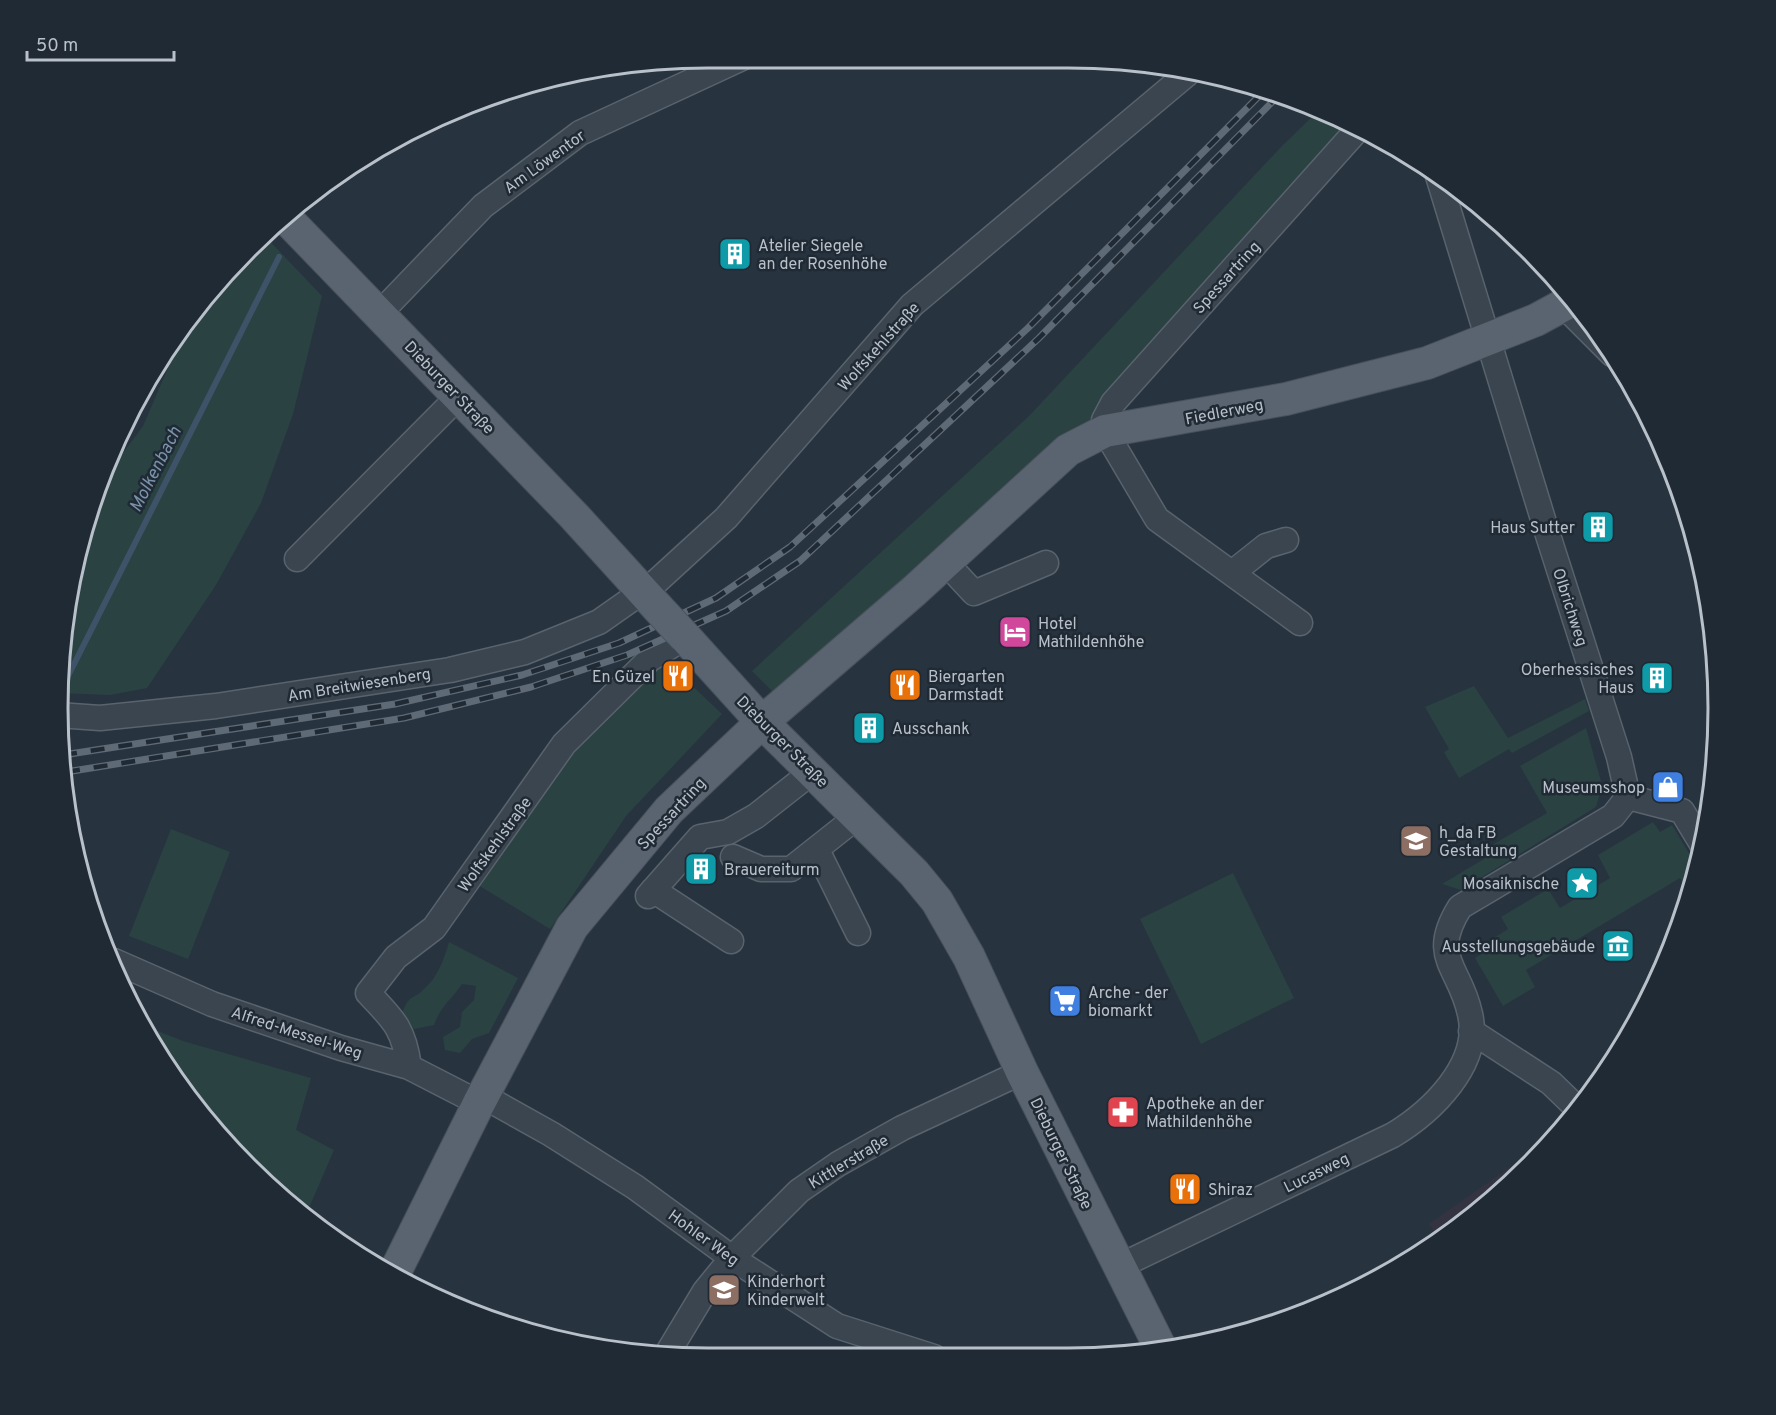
<svg xmlns="http://www.w3.org/2000/svg" width="1776" height="1415" font-family="Overpass,sans-serif">
<style>
.medical{fill:#343341}
.green{fill:#2a4242}
.lines{fill:none;stroke-linecap:round;stroke-linejoin:round}
.stream{stroke:#3e5268;stroke-width:6}
.minor-casing{stroke:#59636d;stroke-width:27}
.major-casing{stroke:#48515c;stroke-width:34}
.minor{stroke:#3b4550;stroke-width:24}
.major{stroke:#5a6470;stroke-width:32}
.rail-casing{stroke:#5e6a76;stroke-width:7}
.rail{stroke:#202a35;stroke-width:4.5;stroke-dasharray:14;stroke-linecap:butt}
.major-bridge-casing{stroke:#48515c;stroke-width:34;stroke-linecap:butt}
.major-bridge{stroke:#5a6470;stroke-width:32}
.labels{text-anchor:middle;stroke-width:5;stroke-linejoin:round;paint-order:stroke}
.street-label{font-size:16px;fill:#b8c0ca;stroke:#202a35}
.poi-label{font-size:16px;fill:#b8c0ca;stroke:#202a35;text-anchor:start}
.water-label{font-size:18px;font-style:italic;fill:#7a93ab;stroke:#202a35}
.rim{fill:none;stroke:#b8c0ca;stroke-width:3}
</style>
<rect width="100%" height="100%" fill="#273440"/>
<path class="medical" d="M1564,1123l-67,74 -58,41 -10,-14 101,-71z"/>
<path class="green" d="M1319,110l40,18 -246,275 -339,290 -22,-22 277,-255 252,-269z
M264,235l58,61 -29,118 -32,89 -45,82 -69,103 -37,7 -51,-2 20,-154 26,-62 38,-51 25,-58v-17l80,-104z
M665,660l57,54 -96,102 -76,113 -72,-44 88,-124z
M1474,686l34,52 77,-39 4,12 -77,42 -3,-4 -50,29 -15,-26 5,-3 -24,-42z
M1586,728l16,57 -6,22 -135,83 -19,-6 47,-28 -4,-7 62,-36 -27,-47z
M1653,822l7,10 12,-7 26,43 -8,26 -10,-16 -154,92 9,17 -32,19 -28,-48 12,-8 -3,-6 24,-15 -7,-12 47,-28 12,19 50,-30 -12,-23z
M171,829l59,23 -42,107 -59,-23z
M1233,873l61,125 -93,46 -61,-125z
M449,942l69,36 -29,55 -17,6 -12,14 -15,-3 -2,-13 17,-10 2,-15 12,-12 2,-14 -14,-2c-10,15 -22,23 -28,41l-20,4 -12,-16c8,-20 10,-12 22,-24 14,-12 20,-30 25,-47z
M140,1024l43,17 128,37 -15,52 38,20 -29,67 -87,-81z"/>
<g class="lines">
<path class="stream" d="M59,694l220,-437"/>
<g class="minor-casing">
<path id="minor" d="M1563,305l49,49
M379,314l104,-108 97,-73 164,-76
M297,559l162,-163
M946,563l28,30 72,-30
M1232,573l34,-27 20,-6
M1300,623l-143,-104 -52,-88 -1,-11 9,-17 246,-275
M58,715l42,3 116,-12 234,-36 75,-18 74,-30 57,-40 70,-64 186,-213 275,-231
M1628,797l54,14 20,33
M817,850l41,83
M733,857l28,12h30l67,-53
M653,890l78,51
M648,896l52,-59 28,-5 28,-16 56,-44
M114,961l98,43 129,44 68,19 70,36
M1471,1031l80,52 28,27
M409,1067c-5,-38 -15,-47 -41,-74l28,-36 38,-29 130,-184 86,-85 35,-22
M483,1096l68,38 84,53 97,71 105,68 97,31
M1118,1267l275,-132c38,-23 89,-71 77,-121 -10,-48 -42,-56 -10,-107l153,-91 15,-19 -9,-40 -73,-228 -108,-353
M667,1354l38,-63 27,-33 67,-67 39,-27 64,-36 120,-56"/>
</g>
<g class="major-casing">
<path id="major" d="M286,218l289,299 82,90
M685,637l77,85 152,151 23,28 32,56 53,115 138,275
M395,1272l84,-169 93,-176 97,-117 93,-88 152,-131 154,-141 37,-19 181,-32 141,-36 109,-43 37,-20"/>
</g>
<use href="#minor" class="minor"/>
<use href="#major" class="major"/>
<g class="rail-casing">
<path id="rail" d="M63,755l332,-51 127,-29 97,-32 97,-45 74,-51 238,-219 238,-239
M66,772l338,-54 127,-31 96,-32 99,-44 74,-50 239,-223 242,-245"/>
</g>
<use href="#rail" class="rail"/>
<g class="major-bridge-casing">
<path id="major-bridge" d="M657,607l28,30"/>
</g>
<use href="#major-bridge" class="major-bridge"/>
</g>
<defs>
<g id="building-square" transform="scale(1.725)"><rect x="-9" y="-9" width="18" height="18" rx="4" fill="#0f9aa8" stroke="#202a35"/><path d="M-4-6H4V6H1V3H-1V6H-4ZM-2.5-4.3h1.7v1.8h-1.7ZM.8-4.3h1.7v1.8H.8ZM-2.5-1h1.7V.8h-1.7ZM.8-1h1.7V.8H.8Z" fill="#fff"/></g>
<g id="hotel-square" transform="scale(1.725)"><rect x="-9" y="-9" width="18" height="18" rx="4" fill="#d1479c" stroke="#202a35"/><path d="M-6-4.5h1.5V1H6V5H4.5V3h-9V5H-6ZM-4 0a1.8 1.8 0 1 1 3.6 0ZM.5 0V-2.5h3Q6-2.5 6 0Z" fill="#fff"/></g>
<g id="restaurant-square" transform="scale(1.725)"><rect x="-9" y="-9" width="18" height="18" rx="4" fill="#e8710a" stroke="#202a35"/><path d="M-5-6h1v4h1v-4h1v4h1v-4h1v5L-1.5 .5V6h-2V.5L-5-1ZM5-6V6H3V1.5H1.5Q1.5-4 5-6Z" fill="#fff"/></g>
<g id="shop-square" transform="scale(1.725)"><rect x="-9" y="-9" width="18" height="18" rx="4" fill="#3f7fe0" stroke="#202a35"/><path d="M-5-2.5h2.3a2.7 3.5 0 0 1 5.4 0H5L5.5 6h-11ZM-1.5-2.5h3a1.5 2.3 0 0 0-3 0Z" fill="#fff"/></g>
<g id="university-square" transform="scale(1.725)"><rect x="-9" y="-9" width="18" height="18" rx="4" fill="#8d6e63" stroke="#202a35"/><path d="M0-5L7-2L0 1L-7-2ZM-4 1L0 2.5L4 1V4Q0 6-4 4Z" fill="#fff"/></g>
<g id="sight-square" transform="scale(1.725)"><rect x="-9" y="-9" width="18" height="18" rx="4" fill="#0f9aa8" stroke="#202a35"/><path d="M0-6L1.8-2.2L6-1.7L2.9 1.2L3.7 5.4L0 3.3L-3.7 5.4L-2.9 1.2L-6-1.7L-1.8-2.2Z" fill="#fff"/></g>
<g id="museum-square" transform="scale(1.725)"><rect x="-9" y="-9" width="18" height="18" rx="4" fill="#0f9aa8" stroke="#202a35"/><path d="M0-6L6-3V-2H-6V-3ZM-5-1h2V3h-2ZM-1-1h2V3h-2ZM3-1h2V3H3ZM-6 4H6V6H-6Z" fill="#fff"/></g>
<g id="supermarket-square" transform="scale(1.725)"><rect x="-9" y="-9" width="18" height="18" rx="4" fill="#3f7fe0" stroke="#202a35"/><path d="M-6-5.5h2.5l.6 2H6L4.5 2H-2.5L-4.4-4H-6ZM-1.5 3.2a1.3 1.3 0 1 0 .1 0ZM3 3.2a1.3 1.3 0 1 0 .1 0Z" fill="#fff"/></g>
<g id="pharmacy-square" transform="scale(1.725)"><rect x="-9" y="-9" width="18" height="18" rx="4" fill="#e0444e" stroke="#202a35"/><path d="M-2-6h4v4h4v4h-4v4h-4v-4h-4v-4h4Z" fill="#fff"/></g>
<g id="school-square" transform="scale(1.725)"><rect x="-9" y="-9" width="18" height="18" rx="4" fill="#8d6e63" stroke="#202a35"/><path d="M0-5L7-2L0 1L-7-2ZM-4 1L0 2.5L4 1V4Q0 6-4 4Z" fill="#fff"/></g>
</defs>
<g fill-rule="evenodd">
<use href="#building-square" x="735" y="254"/>
<use href="#building-square" x="1598" y="527"/>
<use href="#hotel-square" x="1015" y="632"/>
<use href="#restaurant-square" x="678" y="676"/>
<use href="#building-square" x="1657" y="678"/>
<use href="#restaurant-square" x="905" y="685"/>
<use href="#building-square" x="869" y="728"/>
<use href="#shop-square" x="1668" y="787"/>
<use href="#university-square" x="1416" y="841"/>
<use href="#building-square" x="701" y="869"/>
<use href="#sight-square" x="1582" y="883"/>
<use href="#museum-square" x="1618" y="946"/>
<use href="#supermarket-square" x="1065" y="1001"/>
<use href="#pharmacy-square" x="1123" y="1112"/>
<use href="#restaurant-square" x="1185" y="1189"/>
<use href="#school-square" x="724" y="1290"/>
</g>
<g class="labels">
<g class="street-label">
<text transform="translate(544 161) rotate(-36)" y="6">Am Löwentor</text>
<text transform="translate(1226 277) rotate(-48)" y="6">Spessartring</text>
<text transform="translate(878 346) rotate(-48)" y="6">Wolfskehlstraße</text>
<text transform="translate(450 387) rotate(46)" y="6">Dieburger Straße</text>
<text transform="translate(1224 411) rotate(-11)" y="6">Fiedlerweg</text>
<text transform="translate(1571 607) rotate(72)" y="6">Olbrichweg</text>
<text transform="translate(359 684) rotate(-9)" y="6">Am Breitwiesenberg</text>
<text transform="translate(783 741) rotate(45)" y="6">Dieburger Straße</text>
<text transform="translate(671 813) rotate(-47)" y="6">Spessartring</text>
<text transform="translate(494 844) rotate(-54)" y="6">Wolfskehlstraße</text>
<text transform="translate(297 1032) rotate(18)" y="6">Alfred-Messel-Weg</text>
<text transform="translate(1062 1153) rotate(64)" y="6">Dieburger Straße</text>
<text transform="translate(848 1161) rotate(-31)" y="6">Kittlerstraße</text>
<text transform="translate(1316 1172) rotate(-26)" y="6">Lucasweg</text>
<text transform="translate(704 1237) rotate(36)" y="6">Hohler Weg</text>
</g>
<g class="poi-label">
<text x="758" y="251">Atelier Siegele<tspan x="758" dy="18">an der Rosenhöhe</tspan></text>
<text x="1575" y="533" text-anchor="end">Haus Sutter</text>
<text x="1038" y="629">Hotel<tspan x="1038" dy="18">Mathildenhöhe</tspan></text>
<text x="1634" y="675" text-anchor="end">Oberhessisches<tspan x="1634" dy="18">Haus</tspan></text>
<text x="655" y="682" text-anchor="end">En Güzel</text>
<text x="928" y="682">Biergarten<tspan x="928" dy="18">Darmstadt</tspan></text>
<text x="892" y="734">Ausschank</text>
<text x="1645" y="793" text-anchor="end">Museumsshop</text>
<text x="1439" y="838">h_da FB<tspan x="1439" dy="18">Gestaltung</tspan></text>
<text x="724" y="875">Brauereiturm</text>
<text x="1559" y="889" text-anchor="end">Mosaiknische</text>
<text x="1595" y="952" text-anchor="end">Ausstellungsgebäude</text>
<text x="1088" y="998">Arche - der<tspan x="1088" dy="18">biomarkt</tspan></text>
<text x="1146" y="1109">Apotheke an der<tspan x="1146" dy="18">Mathildenhöhe</tspan></text>
<text x="1208" y="1195">Shiraz</text>
<text x="747" y="1287">Kinderhort<tspan x="747" dy="18">Kinderwelt</tspan></text>
</g>
<g class="water-label">
<text transform="translate(155 469) rotate(-63)" y="6">Molkenbach</text>
</g>
</g>
<path d="M0 0H1776V1415H0ZM708 68H1068A640 640 0 0 1 1708 708V708A640 640 0 0 1 1068 1348H708A640 640 0 0 1 68 708V708A640 640 0 0 1 708 68Z" fill="#202a35" fill-rule="evenodd"/>
<path class="rim" d="M708 68H1068A640 640 0 0 1 1708 708V708A640 640 0 0 1 1068 1348H708A640 640 0 0 1 68 708V708A640 640 0 0 1 708 68Z"/>
<path d="M27 51v9h147v-9" fill="none" stroke="#b8c0ca" stroke-width="3"/>
<text x="36" y="51" font-size="18" fill="#b8c0ca" stroke="#202a35" stroke-width="4.5" paint-order="stroke">50 m</text>
</svg>
